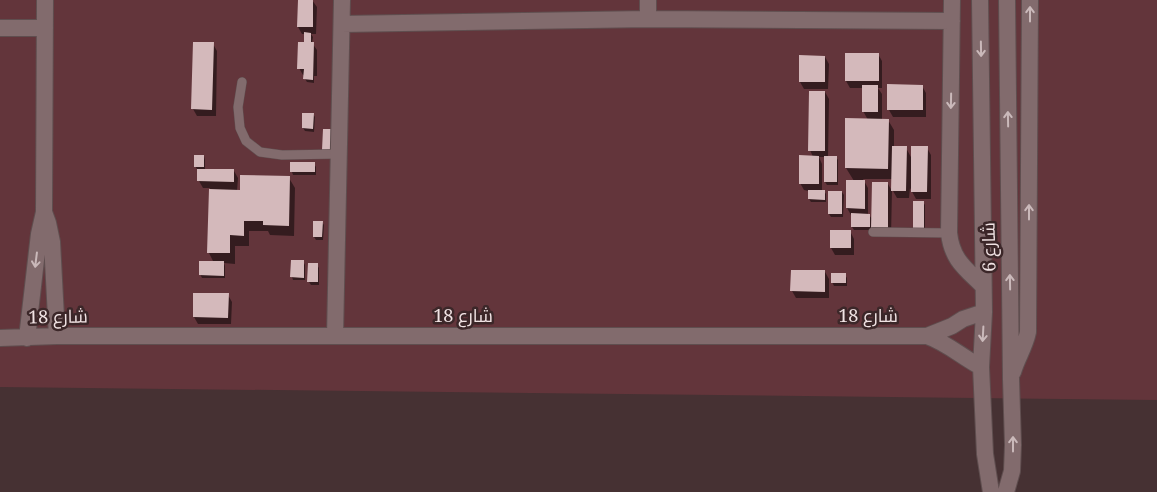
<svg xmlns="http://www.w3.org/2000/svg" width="1157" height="492" font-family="'Noto Serif',Cairo,serif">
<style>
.green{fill:#63353b}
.shadow{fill:#0007}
.building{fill:#d4b9bb}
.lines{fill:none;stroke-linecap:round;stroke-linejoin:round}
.service-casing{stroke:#5f4e4f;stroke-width:10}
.minor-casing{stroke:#5f4e4f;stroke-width:18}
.service{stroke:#826b6d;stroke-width:9}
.minor{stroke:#826b6d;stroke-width:16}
.oneway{stroke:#cab9ba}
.labels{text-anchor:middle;stroke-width:5;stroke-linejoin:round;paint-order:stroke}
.street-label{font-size:18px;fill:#f1e3e4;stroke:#3c2729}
</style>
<rect width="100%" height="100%" fill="#463133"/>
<path class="green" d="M0,0h1157v400l-1157,-13z"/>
<path class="shadow" d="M299,0h13l5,7 -1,27h-5l2,3 -1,6 5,7v26h-3v7l-7,-1 -2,-3v-4h-2l-4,-7 7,-25v-9h-4l-4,-7z
M213,44l4,7 -1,65h-19l-4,-7z
M878,54l4,7v27h-4l4,6v26h6l6,10v18h12l6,11 15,-11 4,7v44h-15l-6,-11 -1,10h-12l-4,-7v-12h-30l5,9v27h1l4,5 15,-36 4,7 -1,45h-14l-6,-10v4h-17l-2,-3v-12h-1l-4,-7 7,-27 -8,-13 22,-48 -5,-9v-23h-13l-4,-7z
M825,57l4,7 -1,25h-24l-4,-7z
M922,86l4,7v24h-33l-4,-7z
M825,92l4,7 -1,58h8l2,3v25h-11l-2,-3 1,-25h-7l3,7v27h2l2,3v8h-15l-2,-3v-8l-5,-1 -4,-7 13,-26 -3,-7z
M303,114h10l2,3 -1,15 -9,-1 -2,-3z
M204,156l1,4v10l29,1 4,7 -1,13 52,-13 6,10 -1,48 -24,-1 -2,-4h-19v15h-14v18l-11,-1 1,3v12h-23l-2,-4 14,-11 -5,-10 1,-65h-7l-4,-7 -2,-12 -2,-3z
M314,164l2,3v8h-23l-1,-3z
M842,192l2,3 -1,22h-12l-2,-3z
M914,202h9l2,3v27z
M322,222l2,3 -1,15h-7l-2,-3z
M850,231l4,8v16h-19l-4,-7z
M303,261l2,4v15h-12l-1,-3z
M317,265l2,3v17h-8l-2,-3z
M825,272l4,7v19h-33l-4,-7z
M845,275l2,3v8h-13l-2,-4z
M228,295l4,7 -1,22h-33l-4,-7z"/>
<path class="building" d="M298,0h15v27h-16z
M304,32l7,1v9h3l-1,38 -10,-1 1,-10h-7l1,-27h6z
M193,42h21l-2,68 -21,-1z
M845,53h34v28h-34z
M799,55l26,1v26h-26z
M887,84l36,1v25h-36z
M862,85h16v27h-16z
M809,91h16v60h-17z
M302,113h12l-1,16 -11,-1z
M845,118l44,1 -1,50 -43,-1z
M323,129h10l-1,21h-10z
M892,146h15l-1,45h-15z
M911,146h17l-1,46h-16z
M194,155h10v12h-10z
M799,155l20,1v28h-20z
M824,156h13v26h-13z
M290,162h25v10h-25z
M197,169h37v13l-37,-1z
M240,175l50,1 -1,50 -26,-1v-4h-19v15l-14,-1v18h-23l2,-64 31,1z
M846,180h19v29l-19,-1z
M872,182h16v47h-17z
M808,190h17v10l-17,-1z
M828,191h14v23h-14z
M913,201h11v28h-11z
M851,213l19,1v13h-19z
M313,221h10l-1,16h-9z
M830,230h21v18h-21z
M291,260h13v18l-14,-1z
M199,261h25v15l-25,-1z
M308,263h10v19h-11z
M791,270h34v22l-35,-1z
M831,273h15v10h-15z
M193,293h36l-1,25 -35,-1z"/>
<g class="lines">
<g class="service-casing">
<path id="service" d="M242,82l-4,25 2,21 6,13 14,11 22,3 56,-1
M873,232l76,1"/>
</g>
<g class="minor-casing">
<path id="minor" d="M952,0l-3,233c3,27 16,35 34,53
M980,0l4,312 -3,55 4,87 6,38
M648,19v-19
M342,24l306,-5 304,2
M0,28h45
M44,212l4,11 4,19 5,94
M335,336l7,-336
M927,336c20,7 35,21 54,31
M0,338l57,-2h870l25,-10 11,-7 21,-7
M27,338l12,-104 5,-22 1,-212
M1013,372c4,-14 12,-25 15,-40l2,-332
M1006,492l6,-21 1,-26 -2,-66 -4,-379"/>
</g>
<use href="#service" class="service"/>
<use href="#minor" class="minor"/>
</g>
<defs><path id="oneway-shaft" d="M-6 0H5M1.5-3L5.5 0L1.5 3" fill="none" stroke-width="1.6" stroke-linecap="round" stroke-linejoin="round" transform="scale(1.25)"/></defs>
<g class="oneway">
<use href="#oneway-shaft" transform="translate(1030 14) rotate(-90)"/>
<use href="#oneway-shaft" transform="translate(981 49) rotate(89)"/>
<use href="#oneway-shaft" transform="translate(951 101) rotate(91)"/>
<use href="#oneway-shaft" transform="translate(1008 119) rotate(-91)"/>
<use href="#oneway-shaft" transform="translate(1029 212) rotate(-90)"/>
<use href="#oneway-shaft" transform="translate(36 260) rotate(97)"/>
<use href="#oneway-shaft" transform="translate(1010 282) rotate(-91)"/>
<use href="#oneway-shaft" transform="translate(983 334) rotate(93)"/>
<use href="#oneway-shaft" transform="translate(1013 444) rotate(-90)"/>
</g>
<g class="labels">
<g class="street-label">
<text transform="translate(989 247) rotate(-91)" y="6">شارع 6</text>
<text x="463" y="322">شارع 18</text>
<text x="868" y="322">شارع 18</text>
<text transform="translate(58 317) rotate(-1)" y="6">شارع 18</text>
</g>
</g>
</svg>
